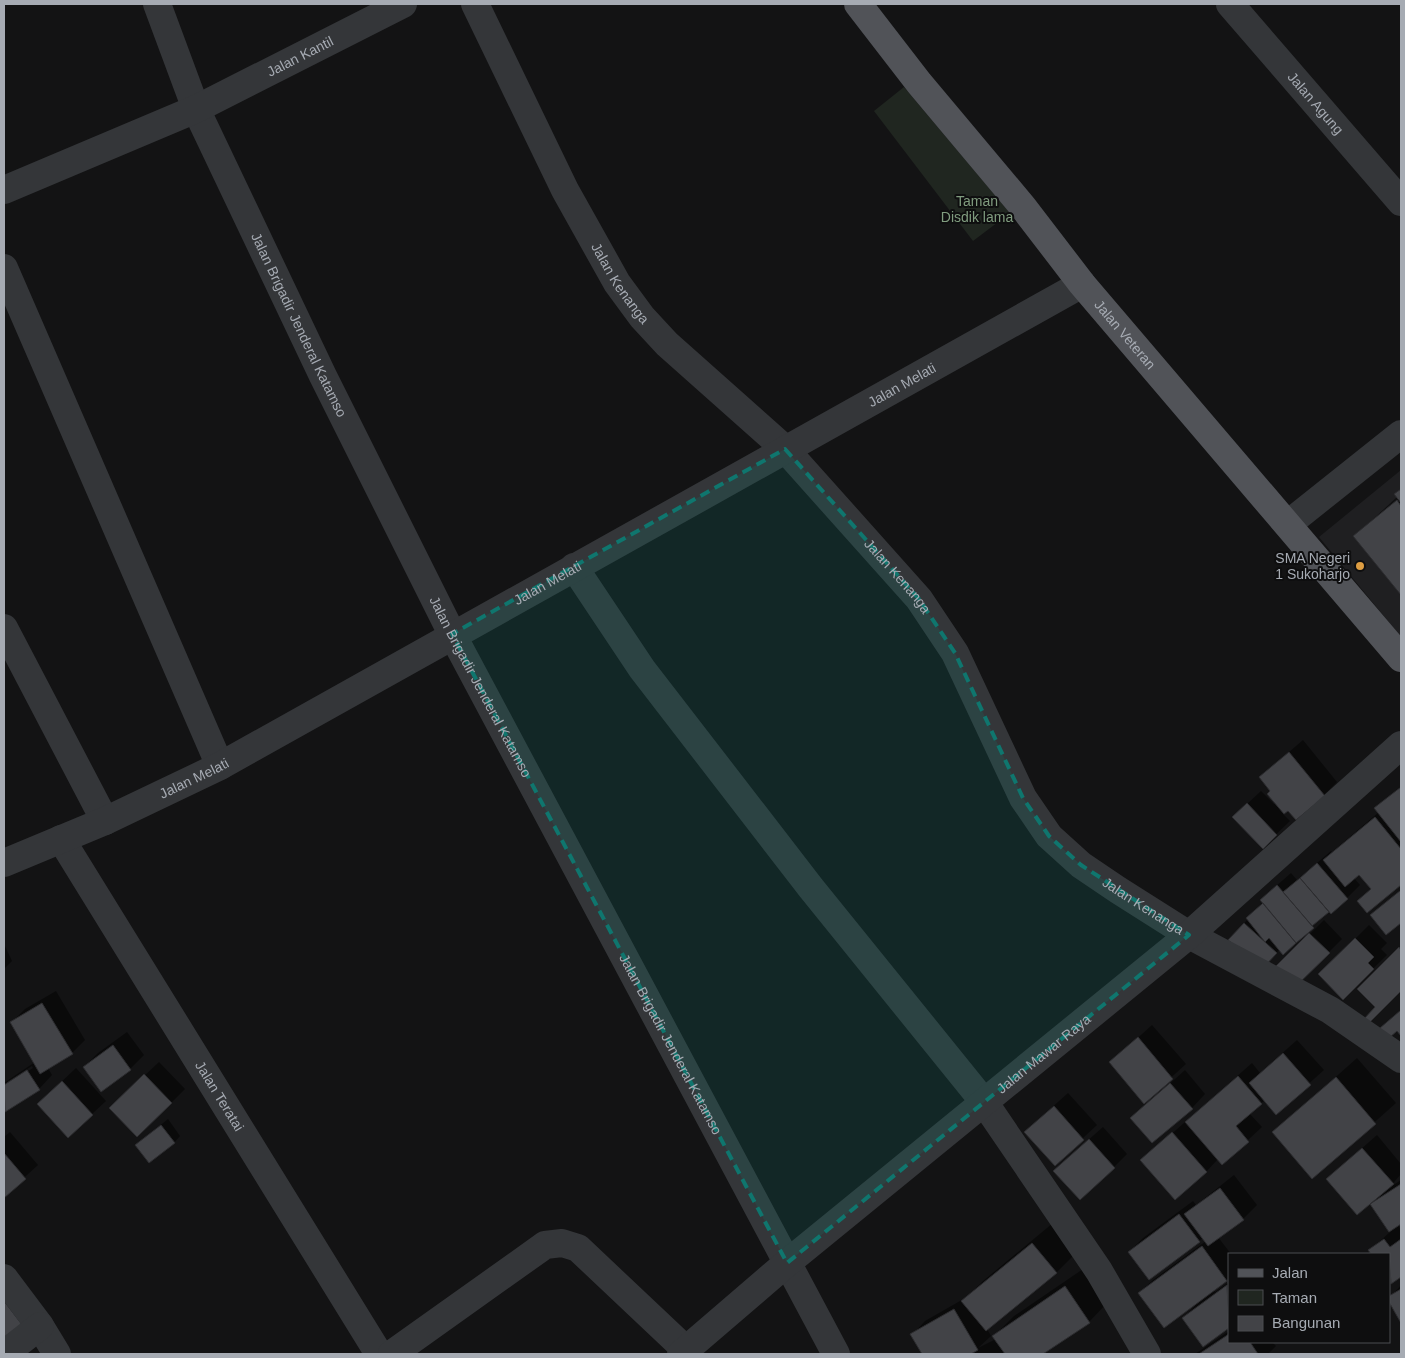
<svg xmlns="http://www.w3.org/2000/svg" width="1405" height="1358" font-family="Arial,sans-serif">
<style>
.built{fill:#1f1f21}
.green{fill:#202620}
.shadow{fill:#0007;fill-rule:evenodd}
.building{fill:#424347;stroke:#2d2d30}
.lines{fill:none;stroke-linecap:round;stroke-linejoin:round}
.minor{stroke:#343639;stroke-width:28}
.major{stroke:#515358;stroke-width:28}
.marked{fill:#0f766e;fill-opacity:0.2;stroke:#0f766e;stroke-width:4;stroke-dasharray:10 6;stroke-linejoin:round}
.poi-dot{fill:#dd9d42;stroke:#0e0e0f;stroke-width:2}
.labels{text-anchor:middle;stroke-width:4;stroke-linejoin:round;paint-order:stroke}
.street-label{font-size:14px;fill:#a6abb3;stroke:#0e0e0f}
.park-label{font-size:14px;fill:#809c7f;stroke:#0e0e0f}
.poi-label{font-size:14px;fill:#a6abb3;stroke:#0e0e0f;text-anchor:end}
</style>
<rect width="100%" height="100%" fill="#131314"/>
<path class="built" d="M1401,470v19l-6,5 6,12 -4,-5 -44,35 48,59v42l-82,-100z"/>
<path class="green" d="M904,87l106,126 -37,28 -99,-130z"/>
<path class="shadow" d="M1401,489v104l-46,-57 43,-40 -2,-2z
M1303,740l34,42 -13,13 -41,19 7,7 -27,26 -16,-43 14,-13 13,13 2,-1 -4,-12 -12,-14z
M1401,786v97l-34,29 -9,-11 14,-13 -13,-15 -5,5 6,7 -13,13 -18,12 -46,43 -3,-4 -17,18 -33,-27 45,-53 16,-14 6,7 34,-29 1,1 47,-40 -3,-3z
M1401,889v33l-14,12 -15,-18z
M1324,920l18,19 -49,49 -18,-19z
M1369,925l18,18 -6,6 6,6 -44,43 -23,-24z
M4,944l8,17 -8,8z
M1401,946v43l-34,34 10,-16 -18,-18z
M56,991l29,49 -13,13 -24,15 4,7 -13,14 -34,22 -1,-28 31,-21 -24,-39 14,-14zM32,1066l1,2 -25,16v-3z
M1152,1025l34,39 -42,38 -34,-39z
M127,1032l17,23 -14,14 -28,21 -18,-23 14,-14z
M1297,1040l27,30 -48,43 -11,-13 -16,13 13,14 -40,37 -4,-5 -12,13 -64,-12 110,-97 8,10z
M1357,1058l39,45 -84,75 -39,-45z
M159,1062l26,27 -14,14 -46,-9z
M76,1068l30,33 -14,13 -54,-10z
M1185,1070l20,24 -13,14 -60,10z
M1068,1093l29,32 -42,39 -16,-45z
M168,1119l12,17 -6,7 -38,2z
M1103,1127l24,27 -13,13 -45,-10z
M10,1132l28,33 -34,31v-59z
M1377,1135l24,29v10l-12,14 12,-8v43l-3,2 3,5v45l-10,7 -2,-3v-25h-17l-2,-4 20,-18 -20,-30 -43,-23z
M1234,1175l23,30 -14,14 -25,18 13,17h-2v24l-15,12 1,2 14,-10v45l-45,-9 15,-17 -60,-8 14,-13 53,-39 -3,-3 -4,3 -70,11 14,-14 50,-37 3,4z
M1053,1223l24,29 -20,20 -70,57 4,7 -13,12 18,-9 -2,-3 20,-20 72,-49 23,34 -20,21 -48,32h-118l-11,-19 13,-14 42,-24 16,-16z
M1401,1285v35l-12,-21z
M1229,1331v11h43l4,4 -8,8h-73z"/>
<path class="building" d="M1401,489v14l-7,-9z
M1397,500l4,6v89l-48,-59z
M1289,752l36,44 -29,24 -8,-9 -4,3 -17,-20 3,-3 -11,-14z
M1401,787v55l-27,-34z
M1247,803l30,32 -14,14 -31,-32z
M1375,817l26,32v36l-34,28 -10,-12 14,-12 -12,-14 -14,12 -22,-27z
M1317,863l31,36 -17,15 -31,-36z
M1300,878l29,34 -17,14 -29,-34z
M1277,885l37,43 -18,15 -36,-43z
M1401,890v33l-15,12 -16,-20z
M1263,903l33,40 -13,12 -14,-17 -4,4 -19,-24z
M1244,923l33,30 -14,15 -35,-28z
M1309,933l21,20 -37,36 -20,-20z
M1355,938l19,19 -6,6 6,6 -31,31 -25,-26z
M1399,947l2,3v41l-34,34 -4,-5 12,-13 -18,-18z
M42,1003l31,51 -33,20 -30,-52z
M1401,1010v26l-4,-5 -8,7 -9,-10z
M1138,1037l35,42 -29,25 -35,-42z
M113,1045l18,25 -30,22 -18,-25z
M1283,1053l28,32 -35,30 -27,-32z
M27,1070l13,20 -35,22 -1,-27z
M144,1074l28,29 -35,34 -28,-29z
M1238,1076l24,28 -26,22 13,16 -27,23 -37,-43z
M1336,1077l40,47 -64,55 -40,-47z
M62,1081l31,34 -25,23 -31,-34z
M1170,1083l23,26 -41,34 -22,-25z
M1054,1106l30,34 -29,26 -31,-34z
M161,1125l14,18 -26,20 -14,-18z
M1172,1132l35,40 -32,28 -35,-40z
M1089,1139l26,29 -35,32 -27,-29z
M1362,1148l32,36 -37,31 -31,-36z
M4,1153l22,26 -22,19z
M1401,1184v40l-12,8 -19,-28z
M1220,1188l24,32 -36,26 -24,-32z
M1179,1214l21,28 -51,38 -21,-28z
M1384,1239l6,8 11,-8v38l-10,7 -2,-30h-18l-3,-4z
M1032,1243l25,30 -71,58 -25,-30z
M1202,1246l25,35 -63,47 -26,-35z
M1227,1285l2,43 -26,19 -21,-29z
M1065,1286l25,37 -47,31h-38l-13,-18z
M1401,1289v34l-12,-21v-6z
M4,1301l19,25 -19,14z
M954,1309l24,41 -7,4h-49l-12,-20z
M1229,1334v8h21l8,12h-59z"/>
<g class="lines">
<g class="minor">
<path id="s1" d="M157,4l39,105 127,267 129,258 384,720"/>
<path id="s2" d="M475,4l90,186 52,93 25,34 25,27 118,105 134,150 36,54 68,145 26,38 32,29 37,25 71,45 141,75 71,49"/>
<path id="s3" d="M1230,4l171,198"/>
<path id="s4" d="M4,190l192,-81 207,-105"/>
<path d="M4,268l216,498"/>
<path d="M1288,524l113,-90"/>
<path d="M574,567l68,102 169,219 173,214 115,169 48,83"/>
<path d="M4,628l101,193"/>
<path id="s5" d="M61,839l318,515"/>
<path id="s6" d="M4,863l101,-42 115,-55 862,-482"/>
<path d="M4,1278l36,48 17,28"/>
<path d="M4,1354l36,-28"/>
<path d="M392,1354l153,-109 17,-2 16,5 108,102"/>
<path id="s7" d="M681,1354l106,-91 402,-328 212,-190"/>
</g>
<path class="major" id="s8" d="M858,4l61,79 104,124 59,77 319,374"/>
</g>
<path class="marked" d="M785,449l134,150 36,54 68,145 26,38 32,29 108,70 -402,328 -335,-629z"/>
<circle class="poi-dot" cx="1360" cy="566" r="5"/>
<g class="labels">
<g class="street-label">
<text dy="5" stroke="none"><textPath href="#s4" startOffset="325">Jalan Kantil</textPath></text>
<text dy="5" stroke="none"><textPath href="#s3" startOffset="131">Jalan Agung</textPath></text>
<text dy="5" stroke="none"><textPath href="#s2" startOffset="315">Jalan Kenanga</textPath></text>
<text dy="5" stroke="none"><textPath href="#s1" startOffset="351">Jalan Brigadir Jenderal Katamso</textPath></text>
<text dy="5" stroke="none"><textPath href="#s8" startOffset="425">Jalan Veteran</textPath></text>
<text dy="5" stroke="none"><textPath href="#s6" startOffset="1018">Jalan Melati</textPath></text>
<text dy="5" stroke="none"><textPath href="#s2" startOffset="720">Jalan Kenanga</textPath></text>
<text dy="5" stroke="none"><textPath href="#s6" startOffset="612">Jalan Melati</textPath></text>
<text dy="5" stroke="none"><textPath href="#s1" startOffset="756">Jalan Brigadir Jenderal Katamso</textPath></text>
<text dy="5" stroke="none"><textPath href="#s6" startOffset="208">Jalan Melati</textPath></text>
<text dy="5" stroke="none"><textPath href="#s2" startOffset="1140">Jalan Kenanga</textPath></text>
<text dy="5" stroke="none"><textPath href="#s1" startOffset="1161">Jalan Brigadir Jenderal Katamso</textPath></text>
<text dy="5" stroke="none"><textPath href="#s7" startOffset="471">Jalan Mawar Raya</textPath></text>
<text dy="5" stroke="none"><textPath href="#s5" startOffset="302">Jalan Teratai</textPath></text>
</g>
<g class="park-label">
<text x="977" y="206">Taman<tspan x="977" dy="16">Disdik lama</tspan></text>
</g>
<g class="poi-label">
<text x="1350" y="563">SMA Negeri<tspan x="1350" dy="16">1 Sukoharjo</tspan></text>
</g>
</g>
<rect width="1405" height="1358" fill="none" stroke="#a6abb3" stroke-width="10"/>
<rect x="1228" y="1253" width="162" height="90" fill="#0e0e0f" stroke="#4b4d51"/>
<rect x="1238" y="1269" width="25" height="8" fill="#515358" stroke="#4b4d51"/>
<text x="1272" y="1278" font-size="15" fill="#a6abb3">Jalan</text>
<rect x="1238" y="1290" width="25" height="15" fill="#202620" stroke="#4b4d51"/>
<text x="1272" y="1303" font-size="15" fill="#a6abb3">Taman</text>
<rect x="1238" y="1316" width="25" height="15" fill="#424347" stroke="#4b4d51"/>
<text x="1272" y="1328" font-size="15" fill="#a6abb3">Bangunan</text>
</svg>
